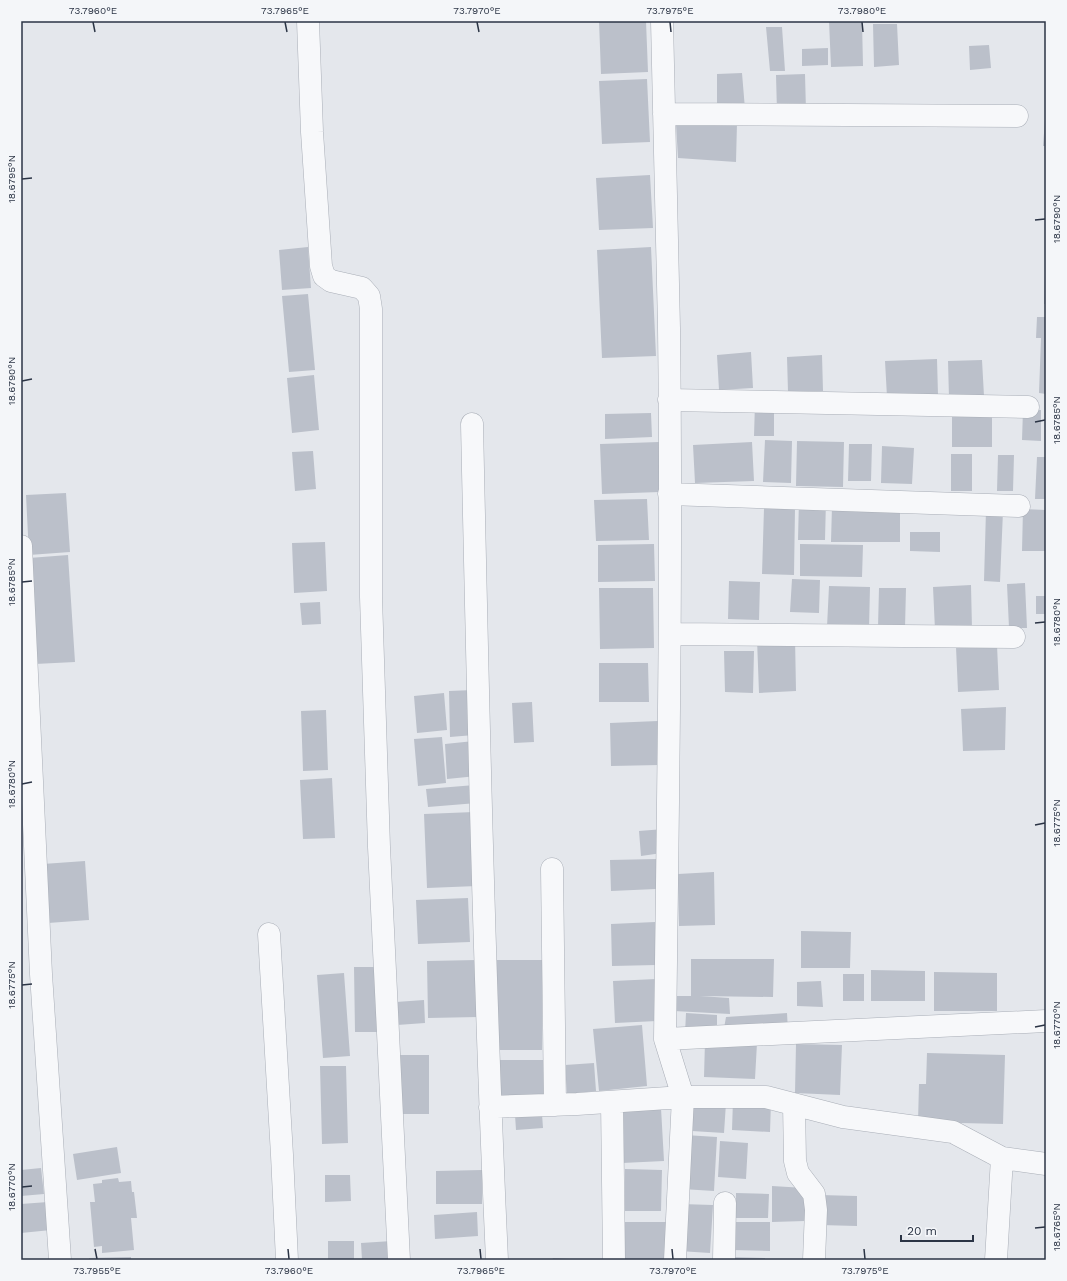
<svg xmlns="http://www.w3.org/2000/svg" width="1067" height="1281" font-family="'Work Sans',sans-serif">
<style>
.building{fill:#bbc0ca}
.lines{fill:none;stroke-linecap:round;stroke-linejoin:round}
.minor-casing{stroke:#a9aeb7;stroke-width:23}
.minor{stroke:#f7f8fa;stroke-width:22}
.ticks{fill:none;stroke:#2b3445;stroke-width:1.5}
.neatline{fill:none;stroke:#2b3445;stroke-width:1.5}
.ticks-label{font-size:10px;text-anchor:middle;fill:#2b3445}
</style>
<rect width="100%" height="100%" fill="#e4e7ec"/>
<path class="building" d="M599,21h47l2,51 -47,2z
M829,21h33l1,45 -32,1z
M873,24h24l2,41 -25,2z
M766,27h16l3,44h-15z
M989,45l2,23 -21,2 -1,-24z
M828,48v17l-26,1v-17z
M742,73l3,36 -28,1v-36z
M805,74l1,37 -29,1 -1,-37z
M647,79l3,63 -48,2 -3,-63z
M1045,120h1v26h-3z
M737,123l-1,39 -58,-4 -2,-34z
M650,175l3,53 -54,2 -3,-52z
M308,247l3,41 -29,2 -3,-40z
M651,247l5,109 -54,2 -5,-108z
M1045,274h1v30h-2z
M308,294l7,76 -26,2 -7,-76z
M1037,317h9v77l-7,-1 2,-55h-5z
M751,352l2,36 -34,2 -2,-35z
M822,355l1,36 -35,1 -1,-35z
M937,359l1,36 -51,2 -2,-36z
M982,360l2,36 -35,2 -1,-37z
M314,375l5,55 -27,3 -5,-55z
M755,403h19v33h-20z
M1023,410h18v31l-19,-1z
M651,413l1,24 -47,2v-25z
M952,414h40v33h-40z
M765,440l27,1 -1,42 -28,-1z
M797,441l47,1 -1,45 -47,-1z
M659,442l1,50 -58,2 -2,-50z
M752,442l2,39 -59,2 -2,-38z
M849,444h23l-1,37h-23z
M882,446l32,2 -2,36 -31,-1z
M313,451l3,38 -21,2 -3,-39z
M951,454h21v37h-21z
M998,455h16l-1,36h-16z
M1037,457h9v42h-11z
M66,493l4,59 -41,3 -3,-60z
M647,499l2,41 -53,1 -2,-41z
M799,499l27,1 -1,40h-27z
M832,506l68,2v34h-69z
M764,508h31l-1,67 -32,-1z
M1023,509l23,1v41h-24z
M986,510l17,1 -3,71 -16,-1z
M910,532h30v20l-30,-1z
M325,542l2,49 -33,2 -2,-50z
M654,544l1,37 -57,1v-37z
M800,544l63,1 -1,32 -62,-1z
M68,555l7,107 -40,2 -6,-106z
M792,579l28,1 -1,33 -29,-1z
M729,581l31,1 -1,38 -31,-1z
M1025,583l2,45h-18l-2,-44z
M971,585l1,44 -37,1 -2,-43z
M829,586l41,1 -1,42 -42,-2z
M599,588h54l1,60 -54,1z
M879,588h27l-1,40 -27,-1z
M1036,596h10v18h-10z
M320,602l1,22 -19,1 -2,-22z
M795,637l1,54 -37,2 -2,-54z
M997,645l2,45 -41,2 -2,-45z
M724,651h30l-1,42 -28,-1z
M599,663h49l1,39h-50z
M473,690l1,45 -24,2 -1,-46z
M444,693l3,37 -30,3 -3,-37z
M532,702l2,40 -20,1 -2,-40z
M1006,707l-1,43 -42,1 -2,-42z
M326,710l2,60 -25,1 -2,-60z
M658,721l1,44 -48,1 -1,-43z
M442,737l4,46 -28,3 -4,-47z
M474,741l3,35 -30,3 -2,-35z
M332,778l3,60 -32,1 -3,-59z
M475,785l2,18 -49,4 -2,-18z
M474,812l3,74 -50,2 -3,-74z
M664,829l-2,24 -21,3 -2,-25z
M656,859v30l-45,2 -1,-31z
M85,861l4,59 -41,3 -5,-59z
M714,872l1,53 -36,1 -1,-52z
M468,898l2,44 -52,2 -2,-44z
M655,922l1,43 -44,1 -1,-42z
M801,931l50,1 -1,36h-49z
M691,959h83l-1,38 -73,-1 29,2 1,16 -56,-3 1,-15h16z
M477,960l1,57 -50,1 -1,-57z
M493,960h49v90h-48z
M354,967h27l1,65h-27z
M871,970l54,1v30h-54z
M934,972l63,1v38h-63z
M344,973l6,83 -27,2 -6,-83z
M843,974h21v27h-21z
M656,979l1,42 -42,2 -2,-42z
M821,981l2,26 -26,-1v-24z
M424,1000l1,23 -28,2 -1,-23z
M686,1013l31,2v20l-32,-1z
M787,1013l1,18 -65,3 3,-17z
M642,1025l5,61 -48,5 -6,-62z
M705,1041l52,2 -2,36 -51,-2z
M796,1044l46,1 -2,50 -45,-2z
M927,1053l78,2 -2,69 -85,-2 1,-38h7z
M398,1055h31v59h-31z
M500,1060h44v38h-44z
M594,1063l2,28 -29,3 -2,-29z
M320,1066h26l2,77 -26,1z
M733,1100l38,2 -1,30 -38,-2z
M693,1101l33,2 -2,30 -32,-2z
M661,1108l3,53 -42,2 -2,-53z
M542,1114l1,14 -27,2 -1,-15z
M685,1135l32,2 -3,54 -32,-2z
M720,1141l28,2 -2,36 -28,-2z
M117,1147l4,26 -44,7 -4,-26z
M41,1168l3,26 -23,2v-26z
M625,1169l37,1 -1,41h-36z
M482,1170v34h-46v-33z
M325,1175h25l1,26 -26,1z
M118,1178l1,4 12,-1 1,11h2l3,26h-6l3,32 -32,3v-7l-8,1 -4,-45h5l-2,-18 9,-1v-3z
M772,1186l33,2v33l-33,1z
M736,1193l33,1 -1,24h-32z
M820,1195l37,1v30l-37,-1z
M48,1202l3,28 -30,3v-29z
M681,1204l32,1 -3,48 -31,-2z
M477,1212l1,24 -43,3 -1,-24z
M616,1222h50v38h-51z
M732,1222h38v29l-38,-1z
M328,1241h26v19h-26z
M392,1241v19h-30l-1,-17z
M131,1257v3h-42v-2z
M729,1257l36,1v2h-36z
M553,1258l18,1 -1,1h-18z"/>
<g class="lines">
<g class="minor-casing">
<path id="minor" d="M308,21l4,111 9,134 3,10 7,5 31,7 7,8 2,13v288l8,250 20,413
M662,21c2,102 5,205 7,307 3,237 -1,474 -4,711l18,58 -8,163
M664,114l353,2
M669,400l359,7
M472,424c6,278 12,557 25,836
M669,494l350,12
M21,546l20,428 19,286
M670,634l344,3
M552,869l3,236
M269,934l13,221 5,105
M665,1039l381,-18
M612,1102l2,158
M794,1104l1,57 3,12 16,21 2,16 -2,50
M490,1107l87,-3 106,-7h83l77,20 110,15 49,26 44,6
M724,1260l1,-57
M996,1260l6,-102"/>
</g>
<use href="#minor" class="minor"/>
</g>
<path class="ticks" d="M93,22l2,10M285,22l2,10M477,22l2,10M670,22l1,10M862,22l1,10M22,179l10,-1M1035,220l10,-1M22,381l10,-2M1035,422l10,-2M22,582l10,-1M1035,623l10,-1M22,784l10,-2M1035,825l10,-2M22,985l10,-1M1035,1027l10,-2M22,1187l10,-1M1035,1228l10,-1M95,1249l2,10M288,1249l1,10M480,1249l1,10M672,1249l1,10M864,1249l1,10"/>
<rect width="1067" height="1281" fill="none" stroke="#f4f6f9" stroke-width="44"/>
<path d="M901 1235v6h72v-6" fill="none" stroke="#2b3445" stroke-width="2"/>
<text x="907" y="1235" font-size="12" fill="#2b3445" stroke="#f4f6f9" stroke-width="3" paint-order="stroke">20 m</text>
<rect x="22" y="22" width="1023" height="1237" class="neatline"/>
<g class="ticks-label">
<text x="93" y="14">73.7960°E</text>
<text x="285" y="14">73.7965°E</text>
<text x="477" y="14">73.7970°E</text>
<text x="670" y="14">73.7975°E</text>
<text x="862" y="14">73.7980°E</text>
<text transform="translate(11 179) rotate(-90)" y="4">18.6795°N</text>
<text transform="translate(1056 219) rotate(-90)" y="4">18.6790°N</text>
<text transform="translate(11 381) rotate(-90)" y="4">18.6790°N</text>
<text transform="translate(1056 420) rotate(-90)" y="4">18.6785°N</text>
<text transform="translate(11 582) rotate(-90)" y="4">18.6785°N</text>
<text transform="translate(1056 622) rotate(-90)" y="4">18.6780°N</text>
<text transform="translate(11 784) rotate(-90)" y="4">18.6780°N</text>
<text transform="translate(1056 823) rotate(-90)" y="4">18.6775°N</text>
<text transform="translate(11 985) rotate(-90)" y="4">18.6775°N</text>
<text transform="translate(1056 1025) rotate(-90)" y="4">18.6770°N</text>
<text transform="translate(11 1187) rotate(-90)" y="4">18.6770°N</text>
<text transform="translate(1056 1227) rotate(-90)" y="4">18.6765°N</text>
<text x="97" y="1274">73.7955°E</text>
<text x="289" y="1274">73.7960°E</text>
<text x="481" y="1274">73.7965°E</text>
<text x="673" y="1274">73.7970°E</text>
<text x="865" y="1274">73.7975°E</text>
</g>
</svg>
